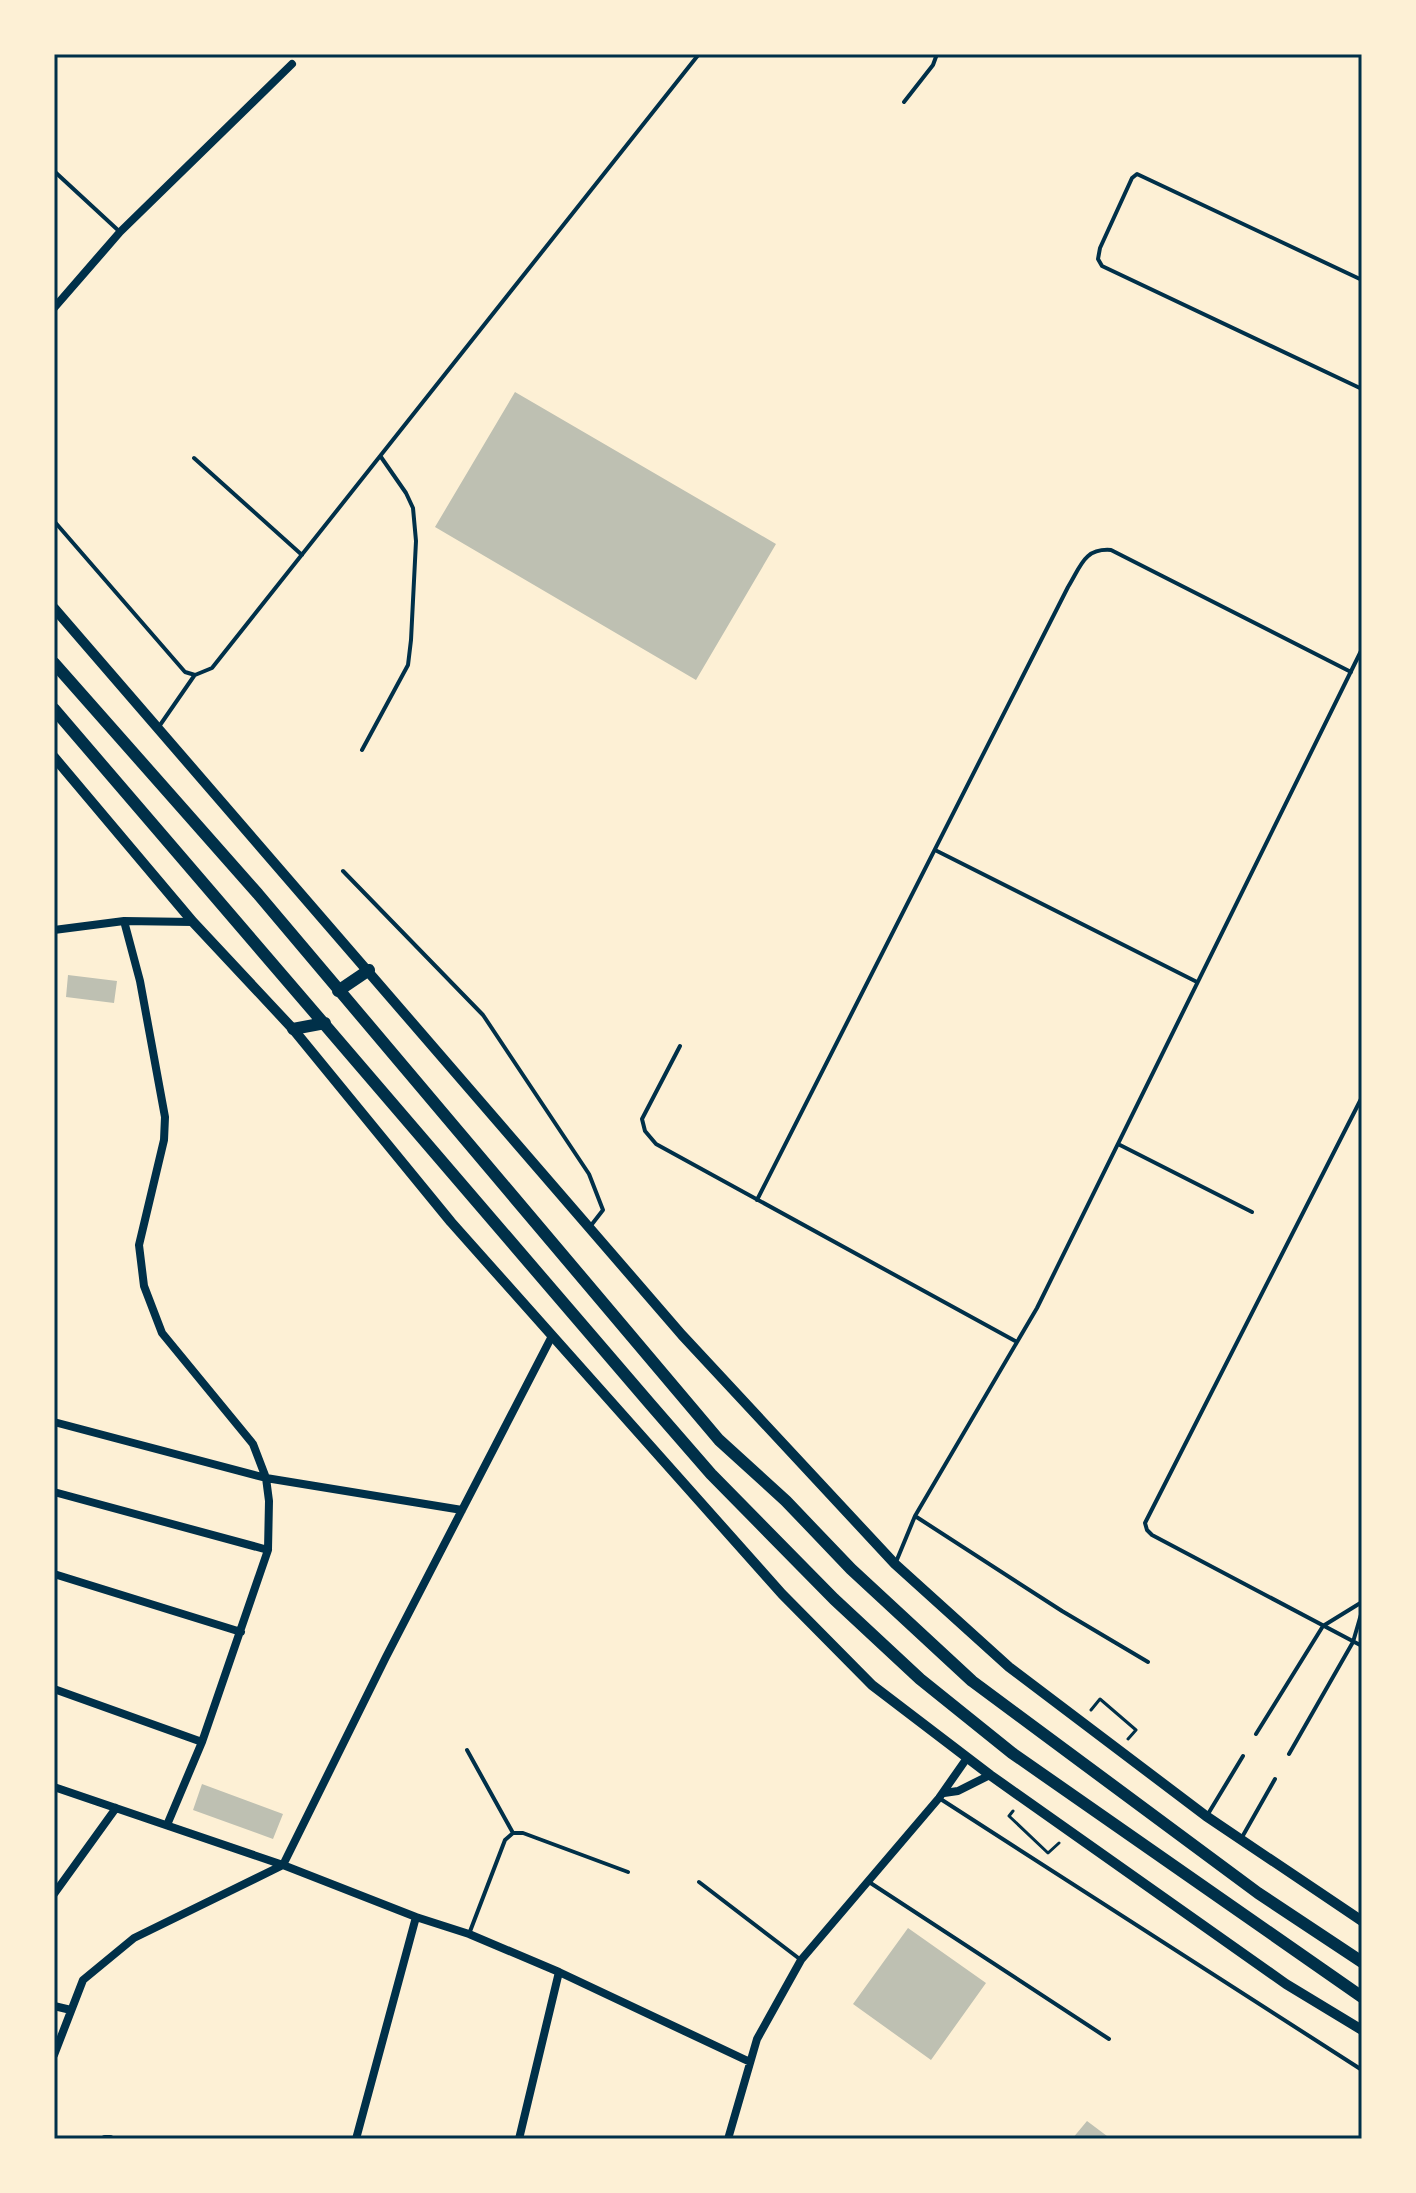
<svg xmlns="http://www.w3.org/2000/svg" width="1416" height="2193" font-family="'PT Sans',sans-serif">
<style>
.building{fill:#bec0b2}
.lines{fill:none;stroke-linecap:round;stroke-linejoin:round}
.path{stroke:#003049;stroke-width:3}
.service{stroke:#003049;stroke-width:4}
.minor{stroke:#003049;stroke-width:8}
.tertiary{stroke:#003049;stroke-width:10}
.trunk{stroke:#003049;stroke-width:12}
.neatline{fill:none;stroke:#003049;stroke-width:3}
</style>
<rect width="100%" height="100%" fill="#fdf0d5"/>
<path class="building" d="M515,392l261,152 -80,136 -261,-153z
M68,975l49,6 -3,22 -48,-6z
M202,1784l81,30 -10,25 -80,-29z
M908,1928l78,55 -55,77 -78,-56z
M1087,2121l24,18h-39z"/>
<g class="lines">
<path class="path" d="M1091,1710l9,-11 36,31 -8,9
M1013,1811l-4,5 39,37 11,-10"/>
<path class="service" d="M904,102l29,-37 4,-11
M54,171l66,61
M1362,280l-225,-106 -5,4 -32,70 -2,11 4,7 260,123
M194,458l108,97
M54,521l131,151 10,3 17,-7 487,-614
M158,728l36,-52
M362,750l46,-85 3,-25 5,-99 -3,-33 -7,-15 -25,-36
M935,850l262,132
M343,871l140,144 106,159 14,36 -14,18
M680,1046l-38,73 3,12 11,13 361,198
M1362,1097l-217,426 2,7 5,5 210,111
M1118,1144l134,68
M757,1200l311,-613c13,-21 16,-39 43,-37l240,122
M915,1516l147,95 86,51
M896,1562l19,-46 122,-208 325,-659
M1256,1734l67,-108 39,-24
M467,1750l46,83
M1289,1754l64,-112 9,-31
M939,1798l423,272
M1208,1814l35,-58
M1241,1839l34,-60
M699,1882l102,78
M869,1882l240,157
M469,1934l36,-94 8,-7h10l105,39"/>
<path class="minor" d="M54,308l66,-76 172,-168
M124,921l16,60 25,136 -1,23 -25,105 5,41 18,47 91,111 13,34 3,23 -1,49 -66,192 -35,83
M54,930l70,-9 69,1
M54,1422l212,56 196,32
M54,1492l214,58
M54,1574l187,58
M54,1689l148,53
M54,1787l229,78
M944,1793l14,-2 32,-16
M54,1894l62,-86
M416,1917l-133,-52 103,-208 166,-321
M559,1972l191,90
M54,2006l17,4
M54,2055l29,-75 51,-42 149,-73
M105,2139h5
M356,2139l60,-222 53,17 90,38 -40,167
M728,2139l29,-100 44,-79 138,-162 28,-40"/>
<path class="tertiary" d="M54,608l628,727 213,229 114,103 197,149 156,105
M54,757l139,165 100,107 158,193 331,372 90,91 118,90 296,209 76,46"/>
<path class="trunk" d="M54,663l204,231 461,546 67,61 65,68 121,112 286,212 104,69
M54,709l597,696 60,69 123,125 86,80 92,74 350,244
M338,991l31,-21
M293,1029l32,-6"/>
</g>
<rect width="1416" height="2193" fill="none" stroke="#fdf0d5" stroke-width="112"/>
<rect x="56" y="56" width="1304" height="2081" class="neatline"/>
</svg>
